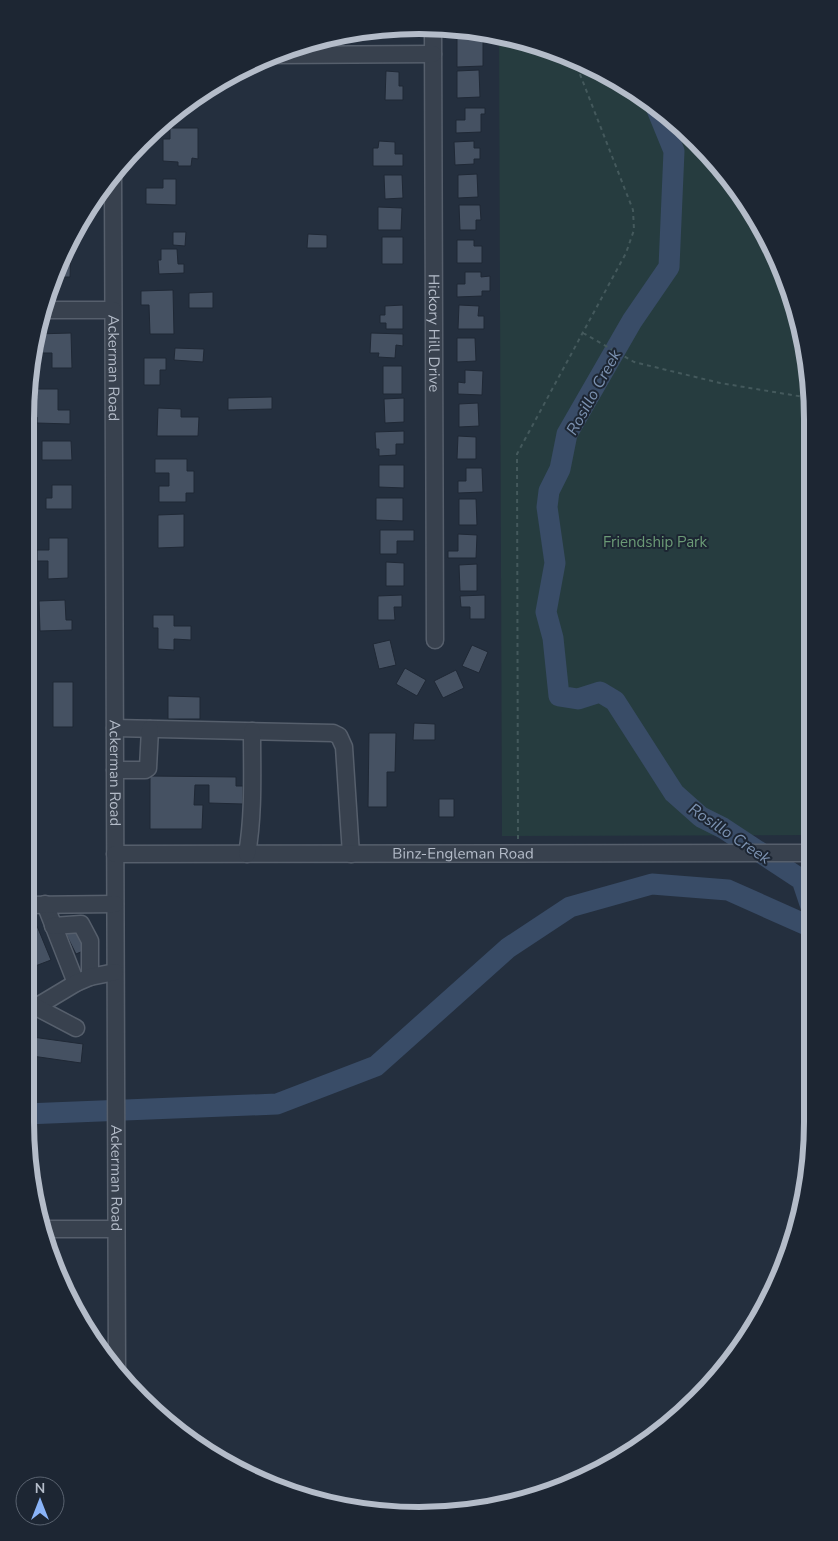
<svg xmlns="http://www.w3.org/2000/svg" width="838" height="1541" font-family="'Nunito Sans',sans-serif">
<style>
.green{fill:#263c3f}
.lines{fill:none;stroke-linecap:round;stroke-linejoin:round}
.river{stroke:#394c67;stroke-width:21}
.building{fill:#455162;stroke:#1f2835}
.minor-casing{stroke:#565f6c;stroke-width:19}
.path{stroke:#44595c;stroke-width:2;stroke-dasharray:4 4;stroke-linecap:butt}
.minor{stroke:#38414e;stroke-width:16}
.labels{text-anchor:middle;stroke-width:4;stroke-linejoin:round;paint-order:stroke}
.street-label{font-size:15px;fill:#b4bcc9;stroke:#1d2633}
.park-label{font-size:15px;fill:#6b9a76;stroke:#1d2633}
.water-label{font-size:16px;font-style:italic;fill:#7c92b1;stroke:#1d2633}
.rim{fill:none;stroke:#b4bcc9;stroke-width:6}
</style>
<rect width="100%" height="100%" fill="#242f3e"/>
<path class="green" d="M499,35l46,11 71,32 63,45 67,77 46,92 18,76 1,467 -309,1z"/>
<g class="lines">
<path class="river" d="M656,107l18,44 -5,116 -37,54 -65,113 -7,35 -11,22 -2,16 8,56 -9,49 7,26 6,58 19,3 22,-7 15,9 59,92 27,24 22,11 79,52 9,27
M25,1114l252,-10 99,-38 132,-118 62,-41 82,-23 76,6 83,37"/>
</g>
<path class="building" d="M393,26h10v7h-24v-5z
M457,28l19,2v4h-19z
M457,38h26v28l-26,1z
M479,70l1,27 -23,1v-27z
M386,71l13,1v14h4v14h-18z
M465,108h20v6h-4v18l-25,1v-13h9z
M170,128h28v31l-6,-1 -1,8h-13v-4l-15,-1v-22h7z
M379,141l16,1v12h8v12h-30v-18h5z
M474,141v7h6v11h-6v5l-19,1 -1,-23z
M477,174l1,23 -20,1v-23z
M384,175h18l1,23 -18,1z
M163,179h13v26l-30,-1v-16h17z
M459,205h21l1,15h-5v10h-16z
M378,207l24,1 -1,22h-23z
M173,232h13l-1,14 -12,-1z
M308,234l19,1v13h-20z
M382,237h21v27h-21z
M457,240h17v6h8v17h-25z
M67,249h4l-1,28h-15z
M161,249h16l1,15h6v9l-25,1 -1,-14h3z
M465,272h16v5l9,-1v15h-8v5l-25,1v-13h8z
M173,290l1,44h-24l-1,-29h-8v-14z
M213,292v16h-24v-15z
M403,305v24h-17v-6h-6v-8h5v-9z
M459,305l20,1 -1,10h6v13h-26z
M71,333l1,35h-20v-15h-15l-1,-19z
M371,333l32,1v12l-7,-1 -1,13 -17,-1 1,-4h-9z
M457,338h18l1,23 -19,1z
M175,348l29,1 -1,13 -29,-2z
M144,358h22v12h-6v15h-16z
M383,366h19v28h-19z
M465,370l18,1 -1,24 -24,-1v-12l7,1z
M37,389h21v21h12v14l-33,-1v-6h-8v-20h8z
M272,397v12l-44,1v-12z
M404,398v24l-19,1 -1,-24z
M478,403l1,23 -20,1v-23z
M158,408l23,1v8h18l-1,19h-41z
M404,431v13h-8v11l-17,1v-7h-3l-1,-17z
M458,436l18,1v22h-19z
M42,441h29l1,19h-30z
M155,459h32v12h7v22h-8v9h-27v-16h10v-13h-14z
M26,465h7l1,13h-8z
M379,465h25v23l-25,-1z
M466,468h16l1,24 -25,1v-12h8z
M52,485h20v24h-26v-11h6z
M376,498h27v23l-27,-1z
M459,499h17l1,26h-18z
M184,514v33l-26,1v-33z
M380,530h34v11h-17v13h-17z
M458,534l19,1 -1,23h-28v-7h10z
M49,538h19v40l-20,1v-18h-11v-11h12z
M386,562l18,1v23h-18z
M477,564v27h-17l-1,-26z
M402,595v12h-8l1,13h-17v-24z
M485,595v24h-15v-12h-9l-1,-11z
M65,600l1,20h6v10l-32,1 -1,-30z
M153,615h21v11h17v14l-17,-1v11l-16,-1v-21h-5z
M390,640l6,25 -17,4 -6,-25z
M472,645l16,7 -9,21 -17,-7z
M405,668l21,12 -9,16 -21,-12z
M456,670l8,18 -21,10 -9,-17z
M53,682h20v45h-20z
M168,696l32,1v22h-32z
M414,723l21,1v16h-22z
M369,733h27l-1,39h-8v35h-19z
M150,776l86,1v9h7v18l-34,-1v-18h-14l-1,20h9l-1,24h-52z
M439,799h15v18h-15z
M37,926l14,34 -21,8 -5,-11v-26z
M78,928l10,21 -12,5 -10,-20z
M25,1036l58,8 -2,19 -56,-8z"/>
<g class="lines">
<g class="minor-casing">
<g id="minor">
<path id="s1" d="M433,27l2,613"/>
<path d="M273,55l160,-1"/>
<path id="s2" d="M113,173l4,1199"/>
<path d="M41,310h72"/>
<path d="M115,728l218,5 6,3 5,11 7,107"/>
<path d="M115,770h30l3,-2 2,-39"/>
<path id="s3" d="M115,854l696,-1"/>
<path d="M247,854c7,-41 5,-82 5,-123"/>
<path d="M45,904l31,79"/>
<path d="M25,905l90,-1"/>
<path d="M53,926l28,-2 9,17v36"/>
<path d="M25,997l11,10 40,-24 14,-6 25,-5"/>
<path d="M36,1007l40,21"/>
<path d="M43,1229h73"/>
</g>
</g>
<path class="path" d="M583,333l51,29 86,21 90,15
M518,839l-1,-385 109,-201 8,-23 -1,-20 -59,-151"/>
<use href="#minor" class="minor"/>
</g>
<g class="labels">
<g class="street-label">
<text dy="5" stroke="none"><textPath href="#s1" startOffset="306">Hickory Hill Drive</textPath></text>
<text dy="5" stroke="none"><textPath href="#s2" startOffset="195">Ackerman Road</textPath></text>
<text dy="5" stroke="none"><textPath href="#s2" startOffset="600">Ackerman Road</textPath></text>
<text dy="5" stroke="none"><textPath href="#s3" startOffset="348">Binz-Engleman Road</textPath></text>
<text dy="5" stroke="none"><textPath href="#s2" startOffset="1005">Ackerman Road</textPath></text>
</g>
<g class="park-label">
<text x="655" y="547">Friendship Park</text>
</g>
<g class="water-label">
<text transform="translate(593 392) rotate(-61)" y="6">Rosillo Creek</text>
<text transform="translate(730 833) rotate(34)" y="6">Rosillo Creek</text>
</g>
</g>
<path d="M0 0H838V1541H0ZM419 34H419A385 385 0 0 1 804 419V1122A385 385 0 0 1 419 1507H419A385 385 0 0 1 34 1122V419A385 385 0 0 1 419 34Z" fill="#1d2633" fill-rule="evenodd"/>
<path class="rim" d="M419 34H419A385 385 0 0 1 804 419V1122A385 385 0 0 1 419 1507H419A385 385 0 0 1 34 1122V419A385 385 0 0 1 419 34Z"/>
<g transform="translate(40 1501)"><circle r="24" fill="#1d2633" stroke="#59626f"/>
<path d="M0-4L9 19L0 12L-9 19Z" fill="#8ab4f8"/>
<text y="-8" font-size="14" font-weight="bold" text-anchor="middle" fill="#b4bcc9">N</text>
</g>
</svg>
